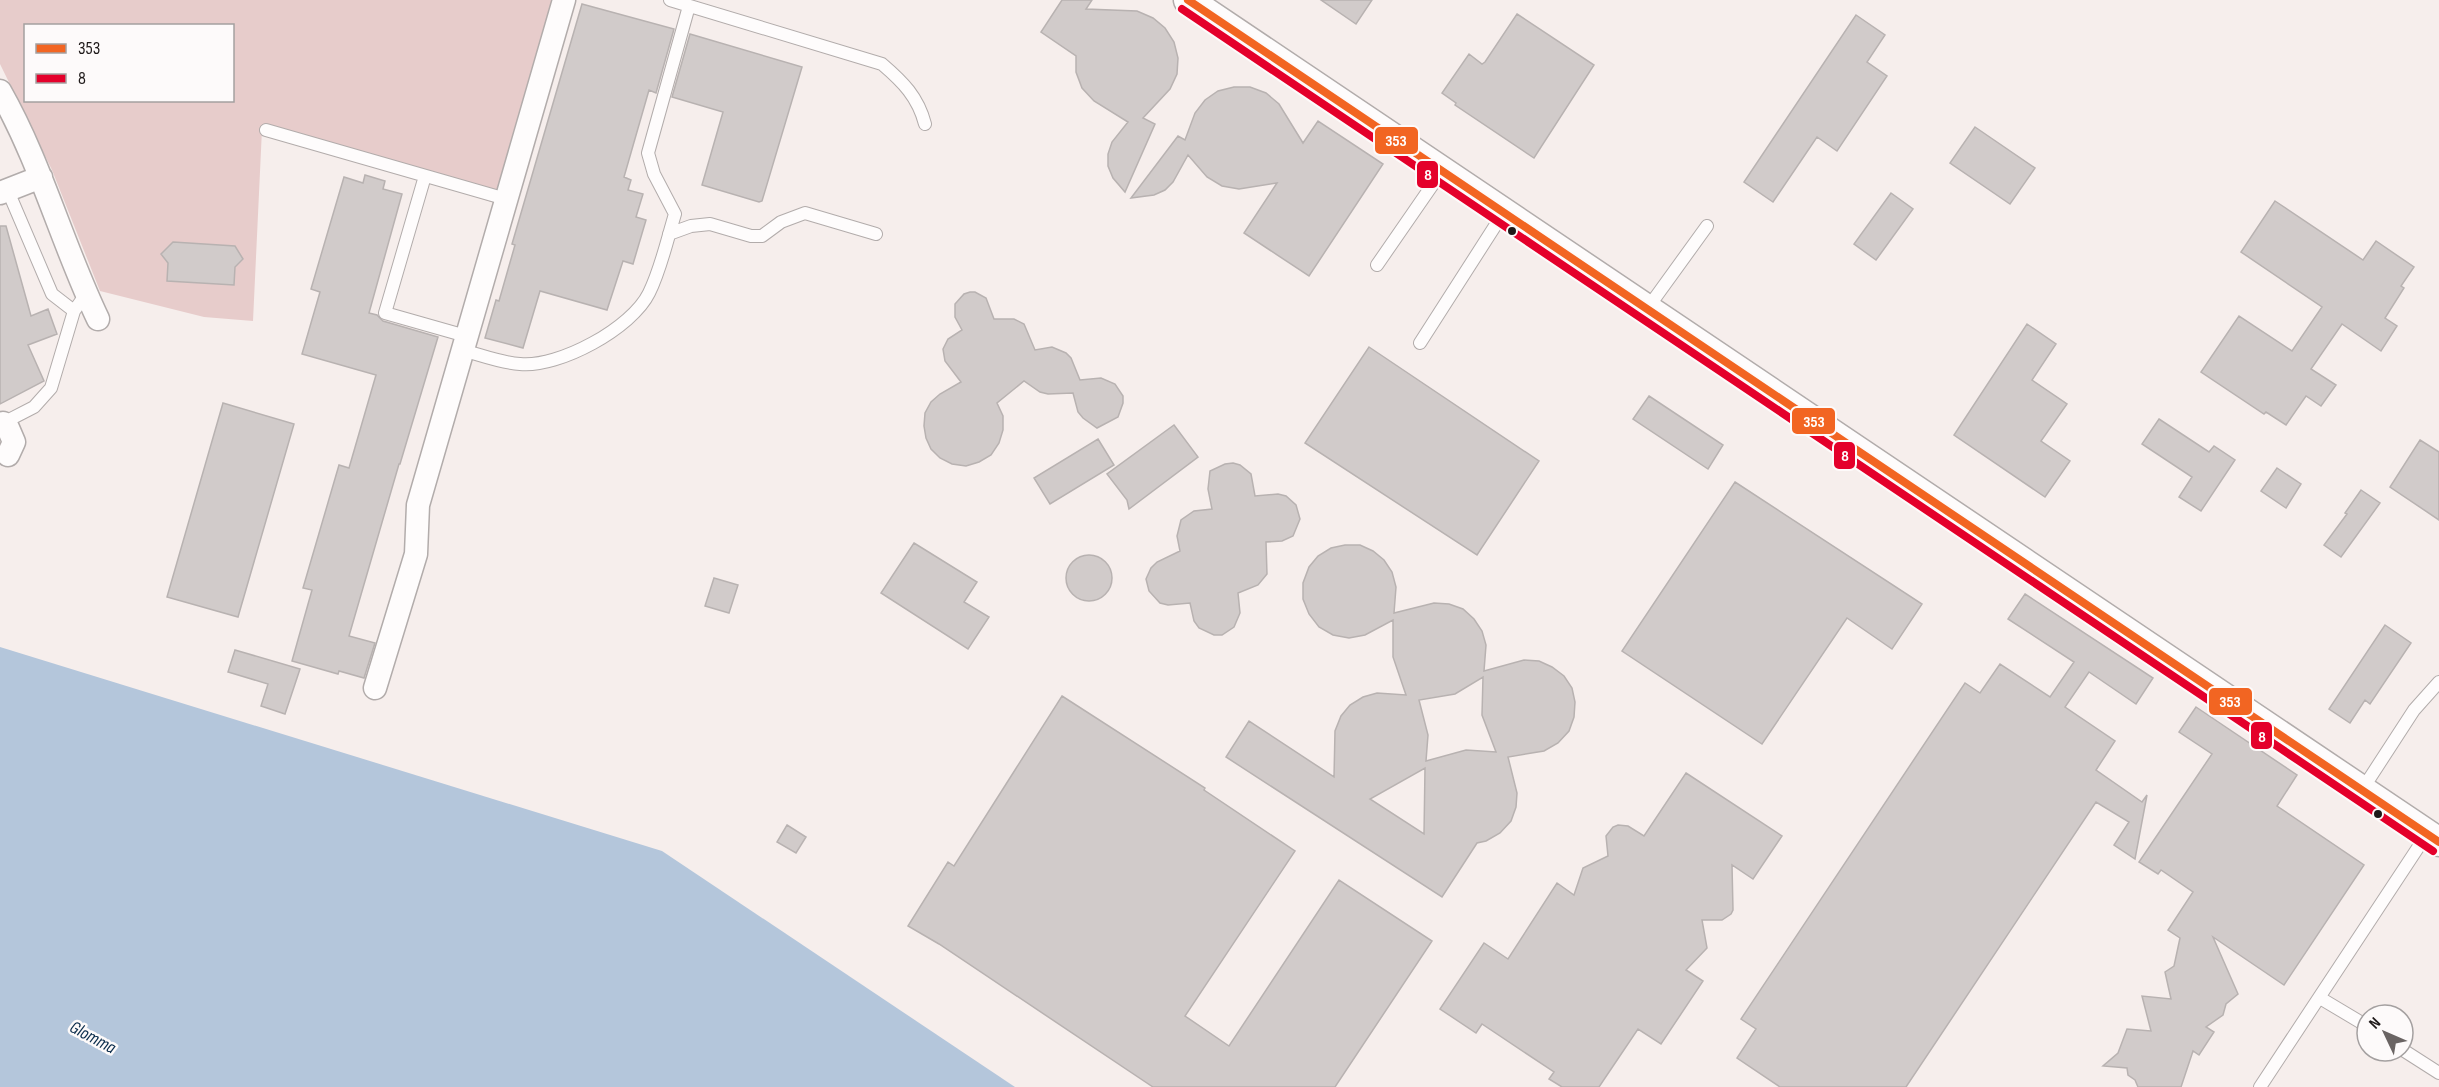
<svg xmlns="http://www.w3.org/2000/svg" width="2439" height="1087" font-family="'Sofia Sans Condensed',sans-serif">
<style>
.green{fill:#e7cccb;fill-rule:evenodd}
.water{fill:#b4c6db}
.building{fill:#d1cbca;stroke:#b8b2b1;stroke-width:1.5;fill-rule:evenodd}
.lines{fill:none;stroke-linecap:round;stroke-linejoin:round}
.service-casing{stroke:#b2acab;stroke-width:14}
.minor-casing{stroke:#b2acab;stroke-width:25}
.tertiary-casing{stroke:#b2acab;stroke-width:31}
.service{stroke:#fefcfc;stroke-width:12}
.minor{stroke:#fefcfc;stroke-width:22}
.tertiary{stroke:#fefcfc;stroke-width:28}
.bus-1-casing{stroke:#fdfafa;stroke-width:12}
.bus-2-casing{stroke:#fdfafa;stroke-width:12}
.bus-1{stroke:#f26522;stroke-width:8}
.bus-2{stroke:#e4002b;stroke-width:8}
.bus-dot{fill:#1e1919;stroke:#fdfafa;stroke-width:2}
.labels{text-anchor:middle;stroke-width:5;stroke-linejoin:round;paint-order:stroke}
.water-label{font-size:18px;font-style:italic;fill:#0a2c4b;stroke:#fdfafa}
.line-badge{stroke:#fdfafa;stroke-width:2}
.badge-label{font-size:16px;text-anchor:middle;font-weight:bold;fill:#fff}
</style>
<rect width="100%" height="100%" fill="#f6eeec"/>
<path class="green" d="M0,0h564l-60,206 -242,-77 -9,192 -49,-4 -104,-26 -48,-121 -52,-106zM26,26h206v74h-206z"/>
<path class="water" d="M0,647l662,204 353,236h-1015z"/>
<path class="building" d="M1062,0h30l-6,9 51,2 16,7 12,10 9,14 4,16 -1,16 -7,15 -27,29 12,6 -30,68 -12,-14 -5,-12v-12l4,-12 16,-20 -34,-21 -12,-13 -6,-16v-16l-35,-24z
M1321,0h51l-16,24z
M582,4l92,25 -18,64 -7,-3 -25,87 7,3 -3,10 15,4 -7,23 10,3 -13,44 -10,-3 -16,49 -67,-19 -17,57 -38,-10 11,-38 3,1 16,-56 -3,-1z
M1517,14l77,51 -60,93 -79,-53 1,-2 -14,-10 27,-39 13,10 3,-2z
M1856,15l29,20 -18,27 20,14 -50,75 -20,-14 -44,65 -29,-20z
M690,34l112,33 -40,134 -3,1 -57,-17 21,-73 -51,-15z
M1234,87h16l16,6 13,11 24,39 15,-22 65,43 -74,112 -65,-43 33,-50 -38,6 -17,-3 -15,-9 -19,-22 -15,27 -8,8 -11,5 -23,3 47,-62 7,4 10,-27 10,-13 13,-9z
M1975,127l60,41 -25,36 -60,-41z
M365,175l20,6 -2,8 19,5 -33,119 8,2 6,6 55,16 -38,127h-1l-50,172 26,7 -11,35 -25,-7 -1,3 -46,-13 20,-71 -9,-2 36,-123 10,3 27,-93 -74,-21 18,-62 -9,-3 33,-112 19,6z
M1891,193l22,16 -37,51 -22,-16z
M2275,201l88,59 13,-19 38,26 -13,19 3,2 -19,30 12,8 -16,25 -39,-27 -31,45 25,16 -15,21 -15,-10 -20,29 -20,-13 -2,2 -63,-42 38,-56 53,35 30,-44 -81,-55z
M0,226h6l25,90 17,-7 9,25 -29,11 16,36 -44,23z
M173,242l62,4 8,13 -8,8 -1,18 -67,-4 1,-18 -7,-9z
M970,292h5l11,6 8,21h20l10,5 11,26 17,-3 14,6 5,5 9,22 21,-2 14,6 8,12v7l-5,14 -21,11 -14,-10 -5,-6 -5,-19 -25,1 -8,-2 -16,-11 -27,22 6,13v14l-4,13 -8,12 -12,7 -13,4 -14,-2 -12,-6 -9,-9 -5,-11 -2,-12 1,-13 6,-11 9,-8 21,-12 -16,-21 -2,-12 5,-10 14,-9 -7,-13v-13l9,-10z
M2027,324l29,20 -24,36 35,24 -26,37 29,20 -25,36 -91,-62z
M1369,347l170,114 -62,94 -172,-112z
M1649,396l74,49 -15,24 -75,-50z
M223,403l71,21 -56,193 -71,-20z
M2159,419l50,33 5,-6 21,14 -34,51 -22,-14 13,-20 -50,-33z
M1174,425l24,32 -69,52 -2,-9 -20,-26z
M1098,439l16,26 -64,39 -16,-26z
M2420,440l19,12v68l-49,-33z
M1233,463l7,2 11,9 4,22 23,-2 8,2 10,9 4,14 -7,17 -11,5 -16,1 1,32 -9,11 -20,8 2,20 -6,14 -12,8h-8l-15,-7 -5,-7 -4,-18 -22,2 -8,-2 -11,-12 -3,-12 5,-11 6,-6 23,-11 -3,-15 4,-16 13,-9 18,-2 -4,-20 2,-18 15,-7z
M2277,468l24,16 -15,24 -25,-17z
M1735,482l187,122 -30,45 -45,-31 -85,126 -140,-93z
M2361,490l19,13 -39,54 -17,-12 23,-31 -2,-1z
M914,543l63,39 -13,20 25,15 -21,32 -87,-56z
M1345,545h15l13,6 11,9 8,12 4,15 -2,26 40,-10 15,1 14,5 11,10 8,12 4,14 -2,26 40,-11 15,1 13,6 12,9 8,12 3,14 -1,15 -5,14 -11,12 -14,8 -36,6 9,36 -1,14 -5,14 -11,12 -14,8 -9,2 -35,54 -216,-140 23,-36 85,56 1,-46 6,-15 9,-11 13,-8 14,-4 29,2 -13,-38v-37l-28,15 -16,3 -16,-3 -14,-8 -10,-13 -6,-15v-16l6,-16 9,-11 13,-8zM1483,677l-1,38 14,37 -30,-2 -40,11 2,-26 -9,-35 36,-6zM1425,768l-1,66 -54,-35z
M1066 578a23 23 0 1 1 46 0a23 23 0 1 1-46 0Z
M714,578l24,7 -9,28 -24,-7z
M2025,594l128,84 -17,26 -47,-32 -24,35 50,34 -19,29 46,32 5,-7 -12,64 -21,-14 15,-23 -33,-20 -190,285h-126l-43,-29 19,-29 -15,-10 224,-336 15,10 20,-29 50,33 24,-35 -66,-43z
M2385,625l26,18 -41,61 -5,-4 -15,23 -21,-14z
M235,650l65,19 -15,45 -24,-8 7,-22 -40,-12z
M1062,696l143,92 -1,2 91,61 -110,165 44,30 110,-166 93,61 -97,146h-182l-214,-143 -31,-18 40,-64 6,4z
M2196,707l101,68 -20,31 87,59 -80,120 -71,-48 25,57 -12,10 -3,11 -17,12 8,5 -15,23 -6,-4 -12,36h-43l-3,-7 -7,-5 -1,-7 -24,-2 15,-13 9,-24 24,2 -9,-35 29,3 -6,-27 9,-6 6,-28 -12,-8 25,-38 -32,-22 -3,4 -19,-12 73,-108 -33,-22z
M1686,773l96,63 -29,43 -21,-14 1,45 -2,4 -9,6h-20l5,28 -21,22 17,11 -42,63 -23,-15 -39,58h-37l-13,-8 5,-7 -72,-48 -6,9 -36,-24 44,-66 24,16 49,-76 17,12 9,-27 25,-12 -2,-20 7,-9 5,-2 10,1 16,10z
M787,825l19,12 -10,16 -19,-11z"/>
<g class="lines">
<g class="service-casing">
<path id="service" d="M670,0l212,64c21,18 36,33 43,60
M266,130l240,69
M425,176l-40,137 81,23
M8,191l44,103 22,17
M669,234l22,-8 19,-2 41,12h11l19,-14 24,-9 71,21
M1377,265l65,-94
M1647,309l60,-83
M1420,343l84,-131
M462,350c19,5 39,13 58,14 39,4 112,-36 129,-71 12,-24 18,-53 26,-79l-21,-40 -6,-21 41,-147
M1,424l33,-17 17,-19 23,-77 12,-17
M2362,790l52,-80 25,-28
M2320,998l47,28
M2403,1050l36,23
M2260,1087l167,-253"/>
</g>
<g class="minor-casing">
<path id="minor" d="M0,91c41,72 62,153 98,228
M0,193l41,-16
M3,423l5,5 6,14 -6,13
M375,688l41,-134 2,-49 146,-505"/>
</g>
<g class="tertiary-casing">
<path id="tertiary" d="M1188,0l1251,842"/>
</g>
<use href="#service" class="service"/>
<use href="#minor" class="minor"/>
<use href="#tertiary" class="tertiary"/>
<g class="bus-1-casing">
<path id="bus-1" d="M1188,0l1251,842"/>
</g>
<g class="bus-2-casing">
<path id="bus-2" d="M1182,9l1251,842"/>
</g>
<use href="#bus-1" class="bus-1"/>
<use href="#bus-2" class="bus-2"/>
</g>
<g class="bus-dot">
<circle cx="1512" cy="231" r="5"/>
<circle cx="2378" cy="814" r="5"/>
</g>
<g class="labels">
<g class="water-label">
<text transform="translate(93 1037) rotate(28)" y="6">Glomma</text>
</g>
</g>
<g class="line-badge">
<rect x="1374" y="126" width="45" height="29" rx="6" fill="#f26522"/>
<rect x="1416" y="160" width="23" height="29" rx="6" fill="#e4002b"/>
<rect x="1791" y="407" width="45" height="28" rx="6" fill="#f26522"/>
<rect x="1833" y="441" width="23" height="29" rx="6" fill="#e4002b"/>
<rect x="2208" y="687" width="45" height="29" rx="6" fill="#f26522"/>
<rect x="2250" y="721" width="23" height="29" rx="6" fill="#e4002b"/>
</g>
<g class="badge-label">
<text x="1396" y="146">353</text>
<text x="1428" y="180">8</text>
<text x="1814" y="427">353</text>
<text x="1845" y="461">8</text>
<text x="2230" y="707">353</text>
<text x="2262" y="742">8</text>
</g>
<rect x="24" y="24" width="210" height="78" fill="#fdfafa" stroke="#a4a0a0" stroke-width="1.5"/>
<rect x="36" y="44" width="30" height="9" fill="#f26522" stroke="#a4a0a0" stroke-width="1.5"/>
<text x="78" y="54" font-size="18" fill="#1e1919">353</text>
<rect x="36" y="74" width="30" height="9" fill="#e4002b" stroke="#a4a0a0" stroke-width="1.5"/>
<text x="78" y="84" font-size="18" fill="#1e1919">8</text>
<g transform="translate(2385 1033) rotate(314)"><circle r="28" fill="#fdfafa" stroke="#a4a0a0" stroke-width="1.5"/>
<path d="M0-4.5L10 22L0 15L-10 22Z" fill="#6a6463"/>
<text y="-9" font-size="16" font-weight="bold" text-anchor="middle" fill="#1e1919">N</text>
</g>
</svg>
